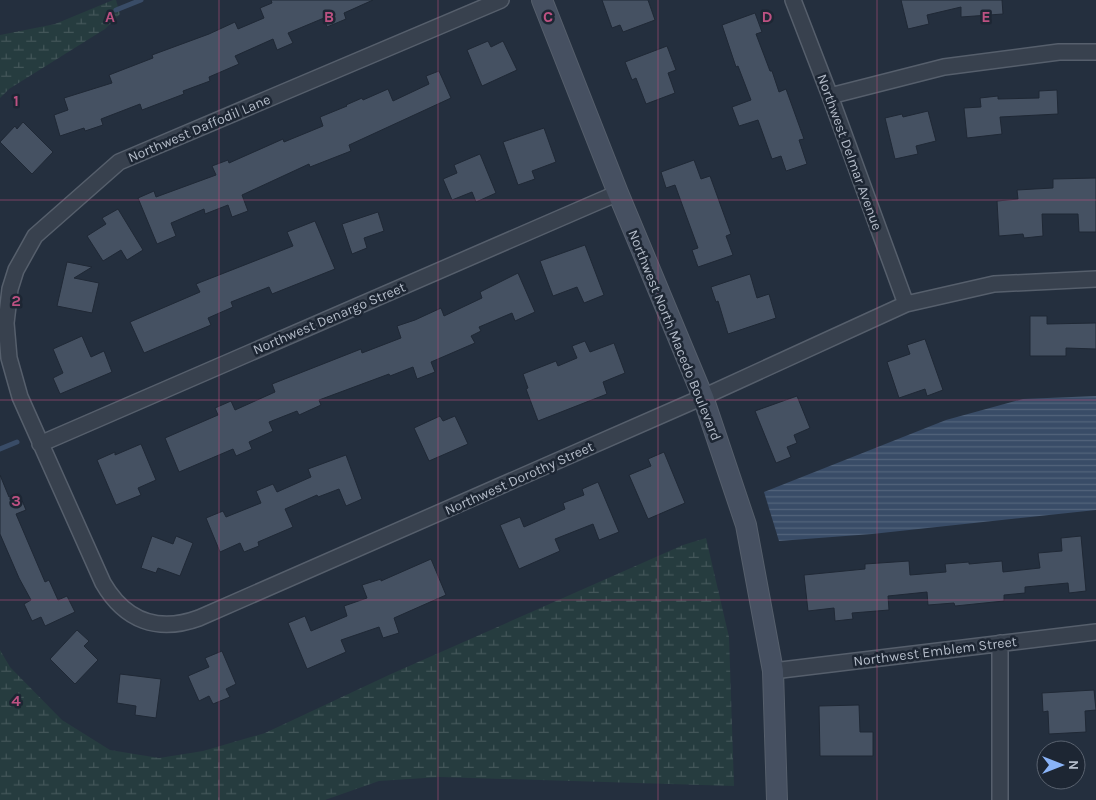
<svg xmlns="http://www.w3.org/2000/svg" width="1096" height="800" font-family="Karla,sans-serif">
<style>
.wetland{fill:url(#wetland-marsh)}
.water{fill:url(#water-rules)}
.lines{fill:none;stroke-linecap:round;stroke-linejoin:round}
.stream{stroke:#394c67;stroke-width:5}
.building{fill:#455162;stroke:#1f2835}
.street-casing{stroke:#565f6c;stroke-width:18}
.secondary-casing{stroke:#565f6c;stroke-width:22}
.street{stroke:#38414e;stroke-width:15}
.secondary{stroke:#465061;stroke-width:20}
.grid{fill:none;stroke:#bd5182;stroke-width:1;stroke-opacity:0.55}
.labels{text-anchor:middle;stroke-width:5;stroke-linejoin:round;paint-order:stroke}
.street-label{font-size:14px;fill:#b4bcc9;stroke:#1d2633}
.grid-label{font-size:16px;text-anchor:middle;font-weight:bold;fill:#bd5182;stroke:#1d2633;stroke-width:5;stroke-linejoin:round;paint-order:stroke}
</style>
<defs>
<pattern id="wetland-marsh" width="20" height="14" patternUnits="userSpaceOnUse" patternTransform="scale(1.25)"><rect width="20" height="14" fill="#263c3f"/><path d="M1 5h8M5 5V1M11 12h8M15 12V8" fill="none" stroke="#435659"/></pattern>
<pattern id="water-rules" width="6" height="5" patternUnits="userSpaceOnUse" patternTransform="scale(1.25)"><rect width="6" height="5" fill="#394c67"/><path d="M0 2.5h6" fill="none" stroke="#53647b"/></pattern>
</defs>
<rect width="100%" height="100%" fill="#242f3e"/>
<path class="wetland" d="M113,0h3l4,14 -15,15 -96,60 -9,9v-63l55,-11z
M706,538l23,99 5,149 -294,-9 -61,4 -54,19h-325v-150l10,17 52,53 48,30 49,8 44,-7 62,-18 126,-59 292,-129z"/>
<path class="water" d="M1096,396v114l-224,24 -93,7 -15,-49 182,-72 77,-21z"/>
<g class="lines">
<path class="stream" d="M116,10l25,-10
M0,449l17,-7"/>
</g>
<path class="building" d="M271,0h102l-29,13 2,6 -19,8 -3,-9 -36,15 5,10 -16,7 -4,-11 -38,17 4,8 -30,13 1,4 -27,10 1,3 -42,16 -2,-6 -39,15 2,6 -18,6 -1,-3 -24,8 -6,-21 14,-5 -4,-12 48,-15 -3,-8 44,-17 -1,-3 57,-21 26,-12 3,7 26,-11 -4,-10 12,-5z
M602,0h46l7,20 -32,12 -3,-7 -8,3z
M901,0h101l1,14 -42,3v-10l-34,8 2,9 -21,5z
M755,13l7,19 -6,2 14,37h2l7,21 7,-3 18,50 -5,1 8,24 -21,7 -5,-15 -9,3 -14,-39 -19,6 -7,-19 19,-7 -13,-34 -2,1 -14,-42z
M488,41l3,6 12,-6 14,29 -35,16 -15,-36z
M667,46l9,24 -8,3 7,20 -29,11 -10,-26 -4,2 -7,-18z
M439,71l12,27 -102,47 2,6 -41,16 -1,-3 -67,31 6,16 -16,6 -4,-12 -23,9 -1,-5 -33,14 5,13 -19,8 -19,-46 16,-7 2,6 60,-22 -4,-9 16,-6 1,3 54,-24 1,3 39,-16 -3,-9 27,-11 -1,-1 16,-7 1,2 25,-11 5,12 36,-17 -3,-8z
M1057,90l1,24 -58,3 2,17 -35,4 -3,-30 17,-1 -1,-9 18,-2v3l41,-1v-7z
M928,111l8,30 -20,5 2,8 -23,5 -10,-41 17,-4 1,3z
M23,122l30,30 -21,22 -32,-32 15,-16 2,3z
M544,128l12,34 -24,9 3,8 -17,6 -15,-43z
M480,154l16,39 -20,9 -4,-10 -20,8 -9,-21 14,-6 -3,-8z
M694,160l7,19 9,-3 21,58 -5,2 7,19 -35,12 -6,-17 6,-2 -23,-63 -9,3 -5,-16z
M1096,178v54h-17l-1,-18h-36l1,22 -19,2 -1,-4 -24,2 -2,-35 21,-2 -1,-9 36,-2v-9z
M118,209l25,41 -16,10 -6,-10 -18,11 -16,-25 19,-12 -4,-6z
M378,212l6,19 -20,7 3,10 -15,6 -10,-30z
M315,221l20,48 -63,25 -3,-7 -38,15 2,5 -25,11 3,7 -67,28 -14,-31 70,-30 -4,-8 97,-38 -6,-14z
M585,245l19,50 -20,8 -7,-16 -24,9 -13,-35z
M67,262l25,5 -18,11 25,5 -7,30 -35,-7z
M518,273l17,39 -20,9 -3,-8 -33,14 2,4 -10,5 4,7 -44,19 4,10 -18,7 -4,-12 -23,9 -1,-2 -70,26 2,5 -22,10 -2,-4 -28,11 4,9 -24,11 3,7 -16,7 -3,-7 -54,23 -14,-34 53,-23 -3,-7 16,-7 4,9 40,-18 -3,-8 89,-35 1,4 39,-15 -4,-12 18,-6 26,-12 3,8 38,-18 -2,-6z
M750,274l7,24 12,-4 7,24 -48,16 -10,-33 -2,1 -5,-15z
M1030,316h17v8l49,-1v26l-30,-1v8h-36z
M82,336l9,21 13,-6 8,21 -52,22 -7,-16 10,-5 -10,-24z
M925,339l18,51 -16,6 -2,-7 -26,9 -12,-36 23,-8 -3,-9z
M585,341l5,11 24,-9 11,30 -22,9 4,12 -69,27 -12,-32 2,-1 -5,-14 33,-13 2,5 19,-8 -5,-12z
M797,396l13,32 -16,7 3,8 -10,4 4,10 -15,6 -21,-52z
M440,416l3,5 12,-5 13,28 -39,17 -15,-33z
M141,444l15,36 -18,8 3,7 -25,10 -19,-45 18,-8v3z
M664,452l21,51 -37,16 -19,-44 22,-9 -3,-7z
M346,455l16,44 -16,7 -7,-17 -21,8 -1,-2 -32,14 8,18 -35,15 1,4 -15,6 -4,-9 -20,9 -14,-34 17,-7 3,6 35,-14 -5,-12 17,-7 4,8 34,-15 -3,-8z
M0,475l9,22 10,-4 7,17 -10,4 29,68 4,-2 9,20 9,-4 8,16 -30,14 -4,-9 -9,4 -8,-17 7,-4 -12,-22 -19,-44z
M598,482l21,50 -20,8 -6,-16 -38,15 5,12 -41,18 -19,-44 20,-8 4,10 41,-18 -2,-6 21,-8 -2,-6z
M152,536l21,8 3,-8 17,7 -13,33 -22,-8 -2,5 -15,-5z
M1081,536l5,55 -17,2 -1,-10 -43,4v6l-21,2v6l-49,5 -1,-3 -26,2 -1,-13 -39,4 1,14 -37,3 1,6 -18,2 -1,-13 -26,3 -4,-36 61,-6v-5l44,-3 1,14 36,-3 -1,-8 24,-2v2l33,-3 1,11 37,-4 -2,-15 24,-2 -1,-13z
M431,559l15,36 -52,23 5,15 -16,5 -4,-11 -38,13 5,12 -39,17 -19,-46 17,-7 6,15 36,-15 -3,-10 23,-8 -5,-13 19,-6v2z
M77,630l12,11 -5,5 14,14 -23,24 -25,-25z
M222,651l14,33 -10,5 4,8 -17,7 -4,-8 -10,5 -11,-25 21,-9 -4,-9z
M120,674l41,5 -5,39 -21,-3 1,-9 -19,-3z
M1094,690l2,20 -11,1 1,21 -37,2 -1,-23 -5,1 -1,-19z
M859,705l1,27h13v24h-53l-1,-50z"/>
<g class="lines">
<g class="street-casing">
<path id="street" d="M501,0l-382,162 -84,74 -19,34 -6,19 -4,34 3,35 11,39 83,186c22,38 55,50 96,35l504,-221 203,-93 88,-20 102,-5
M793,0l37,96 76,208
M830,96l114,-29 115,-15h37
M40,444l578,-251
M773,671l323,-39
M1000,800v-157"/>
</g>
<g class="secondary-casing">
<path id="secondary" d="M542,0l76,193 85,204 43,128 27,146 4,129"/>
</g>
<use href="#street" class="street"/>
<use href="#secondary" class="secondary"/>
</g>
<path class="grid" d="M219,0v800M438,0v800M658,0v800M877,0v800M0,200h1096M0,400h1096M0,600h1096"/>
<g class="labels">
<g class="street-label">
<text transform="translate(199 128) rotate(-23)" y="5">Northwest Daffodil Lane</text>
<text transform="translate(850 152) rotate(70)" y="5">Northwest Delmar Avenue</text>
<text transform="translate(329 318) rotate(-23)" y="5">Northwest Denargo Street</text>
<text transform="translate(675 335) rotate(68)" y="5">Northwest North Macedo Boulevard</text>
<text transform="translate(519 478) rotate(-24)" y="5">Northwest Dorothy Street</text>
<text transform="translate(935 651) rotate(-7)" y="5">Northwest Emblem Street</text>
</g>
</g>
<g class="grid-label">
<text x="110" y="22">A</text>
<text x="329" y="22">B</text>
<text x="548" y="22">C</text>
<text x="767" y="22">D</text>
<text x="986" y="22">E</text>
<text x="16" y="106">1</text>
<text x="16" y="306">2</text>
<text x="16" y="506">3</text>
<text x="16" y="706">4</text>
</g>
<g transform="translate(1061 765) rotate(90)"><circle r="24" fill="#1d2633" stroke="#59626f"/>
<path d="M0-4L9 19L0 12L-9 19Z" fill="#8ab4f8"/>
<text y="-8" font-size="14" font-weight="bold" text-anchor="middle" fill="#b4bcc9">N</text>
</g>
</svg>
